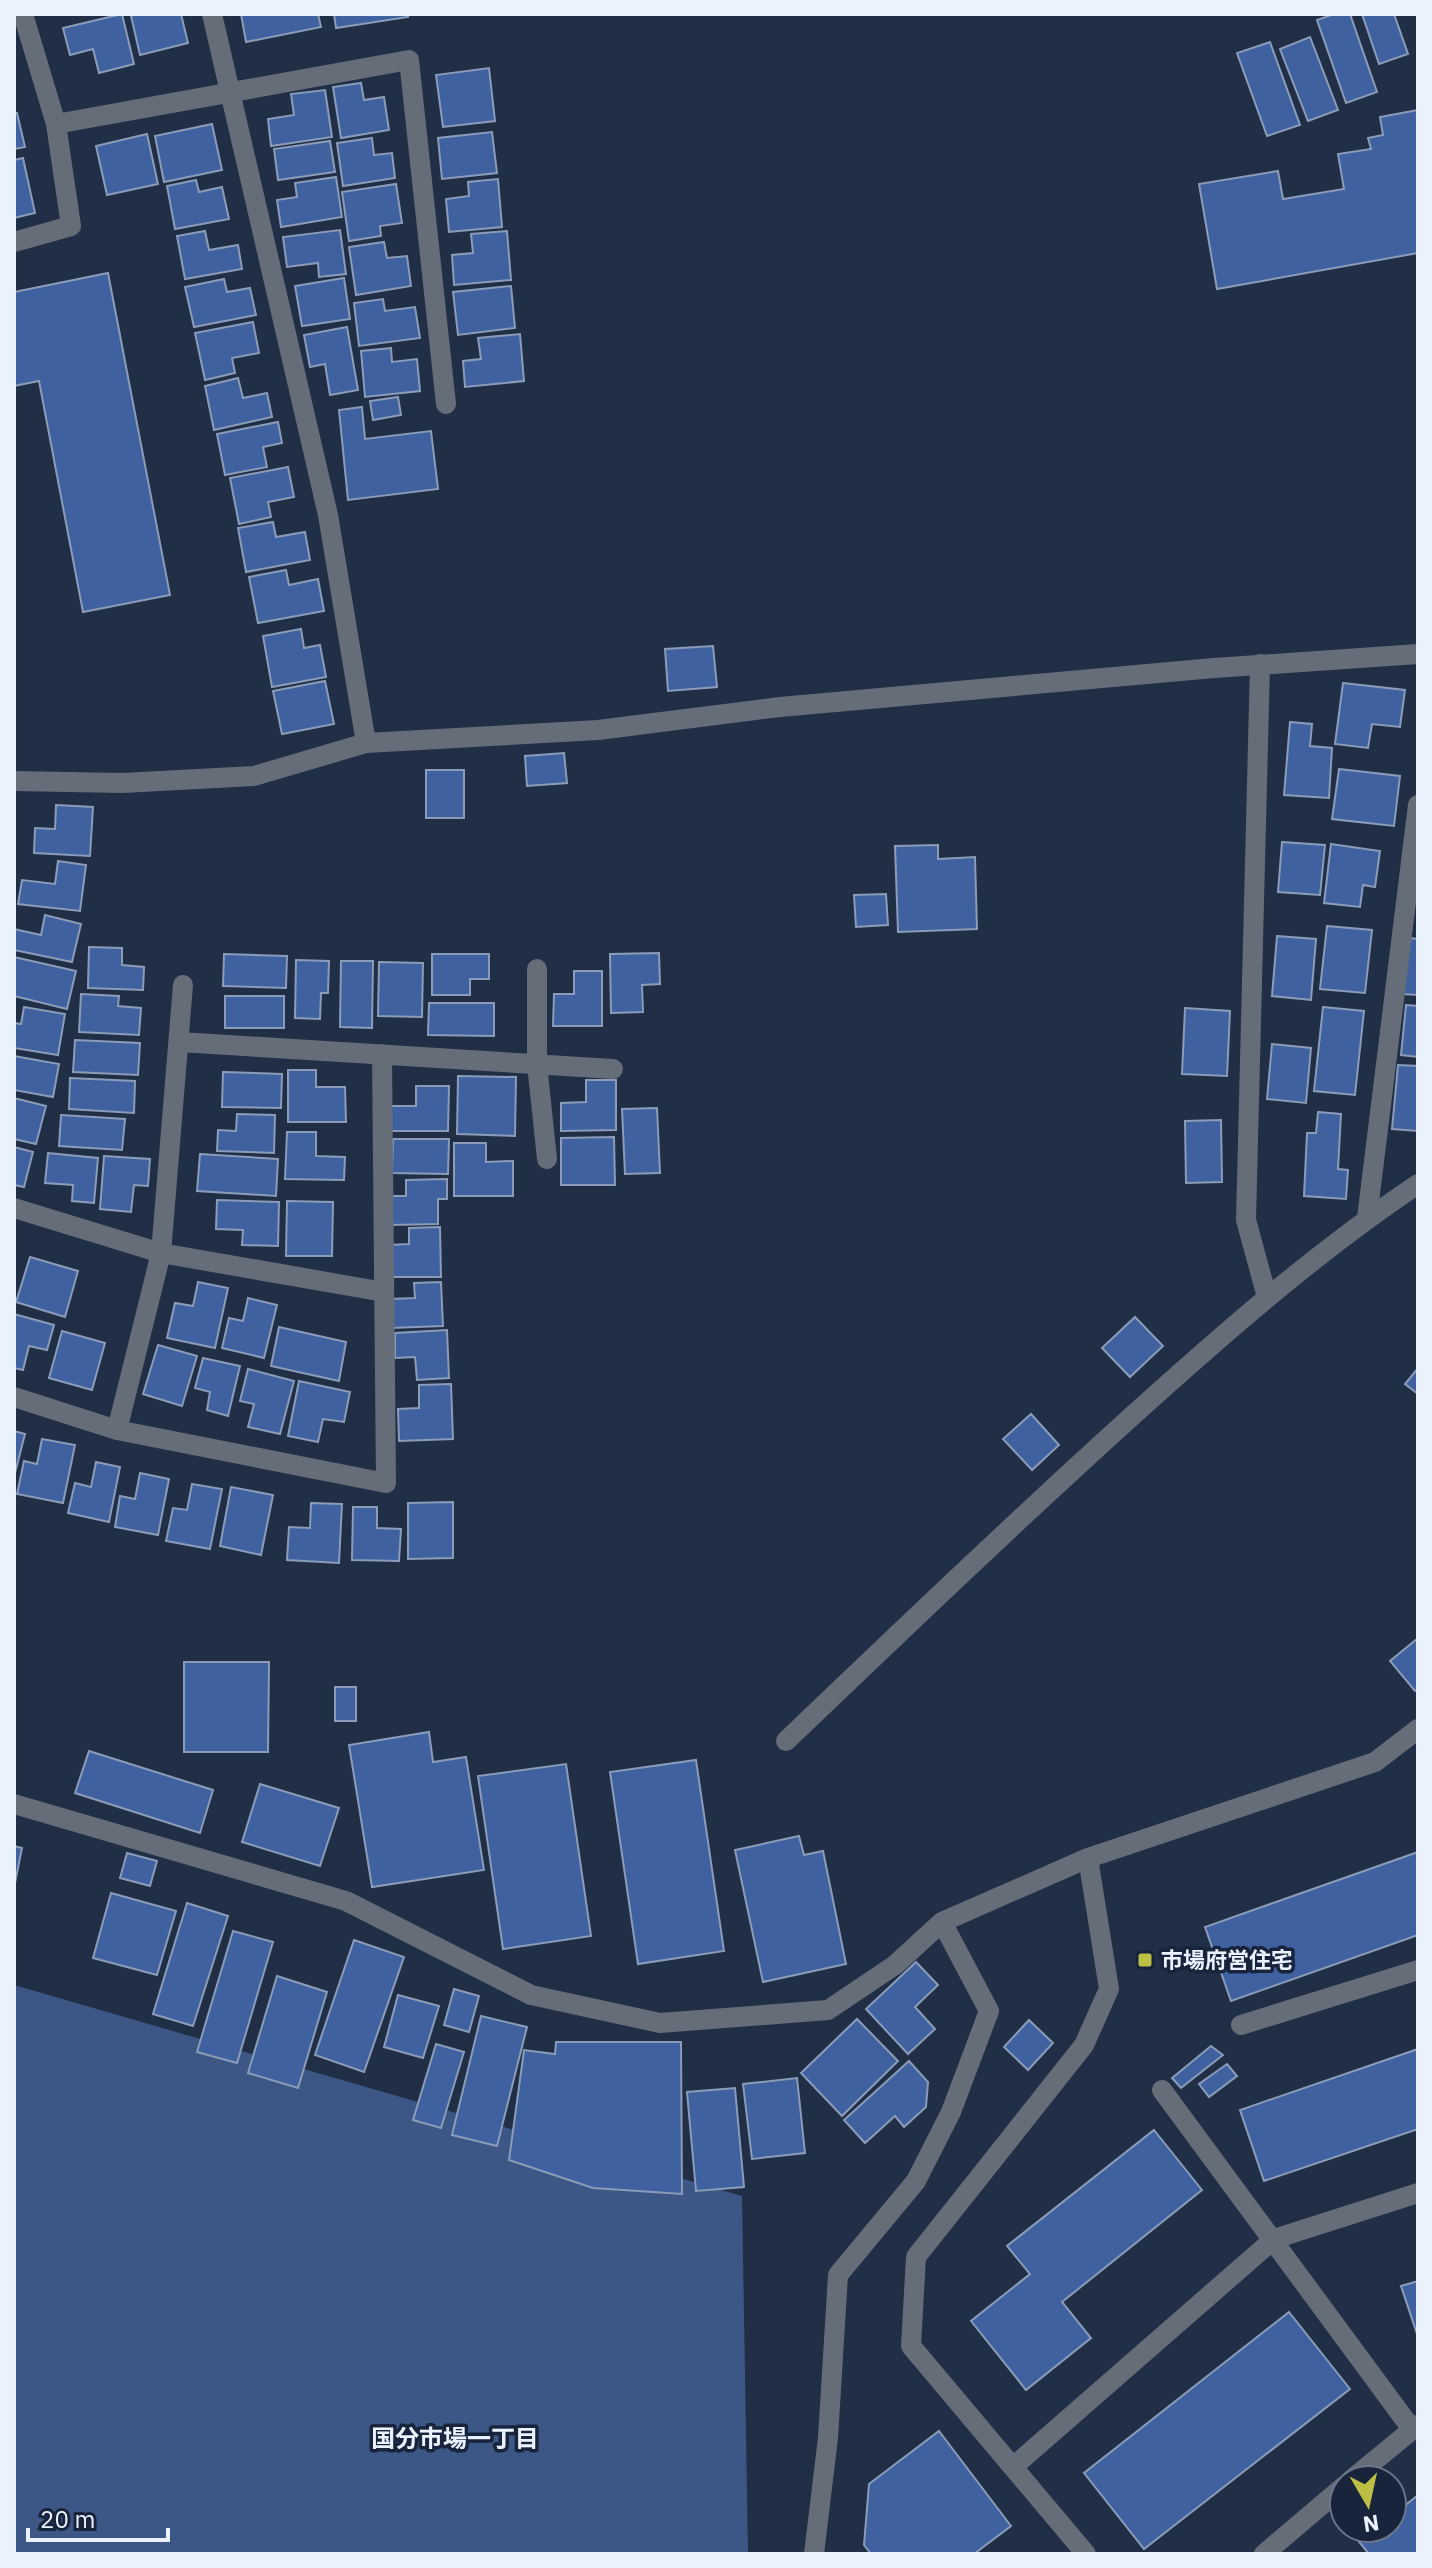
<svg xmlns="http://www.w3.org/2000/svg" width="1432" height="2568" font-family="'IBM Plex Sans','Noto Sans JP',sans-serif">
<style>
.green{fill:#3c5786}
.building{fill:#3f619f;stroke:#8b9cb9;stroke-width:2}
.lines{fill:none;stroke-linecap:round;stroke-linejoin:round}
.service{stroke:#656d79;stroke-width:20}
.minor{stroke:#656d79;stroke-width:20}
.poi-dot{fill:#bcbf44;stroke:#17243b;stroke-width:3}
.labels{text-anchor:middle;stroke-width:7;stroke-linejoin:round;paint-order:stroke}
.poi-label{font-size:22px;font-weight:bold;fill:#eaf2fe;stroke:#17243b;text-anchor:start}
.neighbourhood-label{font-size:24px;font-weight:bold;fill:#eaf2fe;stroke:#17243b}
</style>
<rect width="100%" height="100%" fill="#202e46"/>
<path class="green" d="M14,1985l728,211 6,358h-734z"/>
<path class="building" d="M122,14l12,50 -35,9 -6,-24 -23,6 -7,-27z
M138,14h43l7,29 -48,12 -9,-39z
M241,14h77l3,13 -75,15z
M334,14h74v3l-72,11z
M1334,14h16l27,78 -31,11 -29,-83z
M1362,14h32l14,40 -29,10z
M1310,37l28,73 -30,11 -28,-72z
M1270,42l30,83 -33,11 -30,-83z
M489,68l6,53 -52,6 -7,-52z
M361,83l3,17 20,-3 5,33 -48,8 -8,-51z
M325,90l7,47 -61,9 -3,-27 26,-4 -3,-21z
M1418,110v143l-201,36 -18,-105 79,-13 5,28 61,-10 -6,-35 33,-5 -3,-11 15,-3 -3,-18z
M14,113h3l8,34 -11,2z
M212,124l10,46 -58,12 -9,-46z
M492,132l5,41 -55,6 -4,-41z
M147,134l11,50 -51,11 -11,-49z
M372,138l2,17 18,-2 3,25 -52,8 -6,-43z
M330,141l5,31 -57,8 -4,-31z
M23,158l12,55 -21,5v-58z
M336,177l6,40 -61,10 -4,-27 20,-3 -2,-14z
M498,179l4,48 -53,5 -3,-33 23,-3 -1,-14z
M196,180l3,12 23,-5 7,32 -54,10 -8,-43z
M396,184l6,39 -22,3 1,10 -32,5 -7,-49z
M340,230l6,44 -27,3 -1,-14 -31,4 -4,-30z
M205,231l4,19 29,-5 4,24 -57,10 -8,-43z
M507,231l4,49 -57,5 -2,-30 21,-2 -2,-19z
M384,242l3,16 20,-2 4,30 -55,9 -7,-48z
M108,273l62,322 -87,17 -44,-231 -25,5v-94z
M344,278l6,41 -48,7 -7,-40z
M224,279l3,13 23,-4 6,27 -62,12 -9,-40z
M511,286l4,42 -57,7 -5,-43z
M383,299l2,12 30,-4 5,31 -61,8 -5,-43z
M253,322l6,31 -27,5 3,15 -30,7 -10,-47z
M347,327l11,63 -28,5 -5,-31 -15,3 -6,-32z
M520,334l4,47 -59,6 -2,-26 18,-2 -3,-21z
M391,348l1,14 25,-3 3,32 -55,6 -4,-46z
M238,378l5,20 24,-5 5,24 -58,13 -9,-44z
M398,397l3,18 -28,5 -3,-19z
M362,407l3,32 66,-8 7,58 -90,11 -9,-90z
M278,422l4,21 -19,4 4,20 -42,8 -8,-41z
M288,467l6,30 -26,5 3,15 -32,7 -9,-46z
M273,522l3,15 29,-5 5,28 -64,12 -8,-44z
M286,570l3,15 29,-6 6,32 -66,12 -9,-46z
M301,629l3,19 16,-3 6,32 -54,10 -9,-51z
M713,646l4,41 -49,4 -3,-42z
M325,681l9,43 -52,10 -9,-43z
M1343,683l62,7 -5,37 -28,-3 -4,24 -33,-4z
M1290,722l22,2 -2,22 22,2 -3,50 -45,-3z
M564,753l3,30 -40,3 -2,-30z
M1339,769l61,7 -6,50 -62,-7z
M426,770h38v48h-38z
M56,805l37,2 -3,49 -56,-3 1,-25 20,1z
M1282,842l43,3 -5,50 -42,-3z
M1331,844l49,7 -5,36 -12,-2 -3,22 -36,-4z
M938,845v14l37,-2 2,72 -79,3 -3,-86z
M58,861l28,4 -6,46 -62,-7 4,-24 33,4z
M886,894l2,31 -32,2 -2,-32z
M45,915l36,9 -9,38 -58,-12v-21l27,6z
M1327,926l45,4 -7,63 -45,-4z
M1277,936l39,3 -5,61 -39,-4z
M1409,938l9,1v56l-15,-1z
M89,947l33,1v17l22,2 -1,23 -55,-2z
M659,953l1,31 -18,1 1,27 -32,1 -1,-59z
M224,954l63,2 -1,32 -63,-2z
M432,954h57v25h-19v16h-38z
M14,957l62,14 -9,38 -53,-13z
M296,960l33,1 -1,32h-7l-1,26 -25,-1z
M341,961h32l-1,67 -32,-1z
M379,962l44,1 -1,54 -44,-1z
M574,971h28v55h-49l1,-32h20z
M81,994l38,2 -1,10 23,2 -2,27 -60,-3z
M225,996h59v32h-59z
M429,1003h65v33l-66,-1z
M1406,1005l12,1v51l-17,-2z
M24,1007l41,7 -7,41 -44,-7v-25l7,1z
M1323,1007l41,4 -9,84 -41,-4z
M1185,1008l45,3 -3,65 -45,-2z
M75,1040l65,3 -2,32 -65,-3z
M1272,1044l39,4 -5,55 -39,-4z
M14,1056l45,8 -6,33 -39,-7z
M1398,1065l20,1v65l-26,-2z
M288,1070h28v17h29l1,35h-58z
M223,1072l59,2 -1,34 -59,-1z
M458,1076l58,1 -1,59 -58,-2z
M70,1078l65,3 -1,32 -65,-4z
M586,1080h30v50l-55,1v-28l25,-1z
M416,1086h33l-1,45h-57v-25h25z
M14,1098l32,8 -10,38 -22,-5z
M657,1108l3,65 -35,1 -3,-65z
M1318,1112l23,2 -3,55 10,1 -2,29 -42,-3 3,-63h9z
M237,1114l38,1 -1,38 -57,-2 1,-21 18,1z
M61,1115l64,4 -3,31 -63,-4z
M1221,1120l1,62 -36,1 -1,-62z
M287,1132h29v24l29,1 -1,23 -59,-1z
M614,1137l1,48h-54v-47z
M393,1139h56l-1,35 -56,-1z
M454,1143h32v19l27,-1v35h-59z
M14,1147l19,5 -9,35 -10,-2z
M48,1153l50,5 -4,45 -22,-2 1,-16 -28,-2z
M200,1154l78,5 -2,37 -79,-5z
M104,1156l46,3 -2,27 -14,-1 -3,27 -31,-3z
M447,1179v20h-9v25l-48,1v-29h16v-16z
M217,1200l62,2 -1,44 -36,-1 1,-15 -27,-1z
M287,1201l46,1 -1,54h-46z
M440,1227l1,50h-51v-32l19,-1v-16z
M30,1257l48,14 -13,46 -49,-15z
M198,1282l30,6 -13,60 -48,-10 8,-35 18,3z
M441,1282l2,44 -53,2 -1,-29 26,-1 -1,-15z
M248,1298l29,7 -13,53 -42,-10 7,-30 14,3z
M14,1314l40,11 -7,25 -18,-4 -6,24 -9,-2z
M1135,1317l28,29 -33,31 -28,-29z
M279,1327l67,15 -7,39 -68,-15z
M447,1330l2,48 -32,2 -2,-23 -20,1v-25z
M62,1331l43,12 -13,47 -43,-12z
M158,1345l39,11 -15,50 -39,-12z
M203,1358l37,8 -12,50 -21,-6 3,-18 -15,-4z
M1418,1368v26l-13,-10z
M248,1369l46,12 -14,53 -32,-7 6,-23 -14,-3z
M299,1381l51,11 -6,30 -21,-3 -5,23 -30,-6z
M451,1384l2,55 -54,2 -1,-32 21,-1v-23z
M1031,1414l28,31 -27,25 -29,-31z
M14,1431l11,3 -11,43z
M42,1439l33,6 -12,58 -46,-9 7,-33 13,3z
M96,1462l24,5 -11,55 -41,-9 7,-30 16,4z
M140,1473l29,6 -11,56 -43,-8 5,-31 15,3z
M192,1484l30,5 -12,60 -44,-8 7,-33 14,2z
M231,1487l42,8 -12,60 -41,-9z
M453,1502v56l-45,1v-56z
M311,1503l31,1 -3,59 -52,-3 2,-33 21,1z
M353,1507h24v21l24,1 -2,32 -47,-1z
M1418,1638v51l-3,2 -25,-30z
M184,1662h85l-1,90h-84z
M335,1687h21v34h-21z
M429,1732l4,30 33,-5 18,113 -112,17 -23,-142z
M89,1751l124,39 -13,43 -125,-40z
M696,1760l28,191 -86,13 -28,-192z
M566,1764l25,172 -88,13 -25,-173z
M260,1784l79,24 -19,58 -78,-24z
M799,1836l5,19 19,-4 23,113 -83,18 -28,-132z
M14,1846l8,2 -8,40z
M1418,1852v83l-187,66 -26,-74z
M127,1853l30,8 -7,25 -30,-8z
M111,1893l65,18 -19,64 -64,-17z
M187,1903l41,13 -35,110 -40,-12z
M233,1931l40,11 -36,121 -40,-11z
M354,1940l50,17 -40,115 -49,-17z
M916,1962l22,23 -23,22 20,22 -27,25 -42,-45z
M277,1976l50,16 -29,96 -50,-15z
M454,1989l25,7 -10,36 -25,-7z
M398,1995l41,11 -16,52 -39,-11z
M481,2016l46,11 -30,119 -45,-11z
M857,2019l41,42 -56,55 -41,-43z
M1029,2020l24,23 -25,27 -24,-23z
M556,2042h125l1,152 -89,-6 -84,-28 15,-110 31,4z
M436,2044l28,8 -23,76 -28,-8z
M1211,2046l12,9 -42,33 -9,-10z
M1418,2049v80l-154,52 -24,-71z
M909,2061l19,21 -2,25 -22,20 -9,-11 -30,27 -21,-23z
M1227,2064l10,12 -28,21 -10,-13z
M797,2078l8,75 -53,6 -9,-75z
M735,2088l9,99 -48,4 -9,-99z
M1154,2130l48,60 -140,112 29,36 -65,52 -55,-69 59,-47 -23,-28z
M1418,2281v56l-17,-51z
M1289,2312l61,77 -206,160 -60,-76z
M939,2431l72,95 -37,28h-103l-7,-9 5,-61z
M1418,2495v59h-49l-21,-26h44v-25l6,8z"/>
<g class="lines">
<path class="service" d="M1260,664l-14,556 21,77
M1162,2090l249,338"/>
<path class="minor" d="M212,14l116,501 38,228
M56,124l353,-64 37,344
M14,242l57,-16 -15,-102 -33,-110
M14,781l108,2 132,-7 112,-33 232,-13 182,-23 434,-39 204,-14
M537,969v95l10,95
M180,1042l433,27
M14,1208l147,45 223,39
M1367,1218l51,-413
M14,1397l103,33 269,53 -4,-429
M117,1430l44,-177 22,-268
M786,1741c114,-109 228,-218 345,-324 92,-83 184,-164 287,-233
M14,1804l332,97 185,94 129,28 168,-13 67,-45 47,-43 146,-64 287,-96 43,-33
M1241,2025l177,-55
M1013,2467l261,-228 144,-46
M1351,2480l67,-55
M814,2554l14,-116 10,-163 78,-94 35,-69 38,-101 -47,-89
M1086,2554l-175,-208 5,-89 168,-212 25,-56 -21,-131
M1264,2554l80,-68"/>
</g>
<rect class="poi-dot" x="1137" y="1952" width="16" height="16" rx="4"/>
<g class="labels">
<g class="poi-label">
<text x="1161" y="1968">市場府営住宅</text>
</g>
<g class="neighbourhood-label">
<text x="455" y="2447">国分市場一丁目</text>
</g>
</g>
<rect width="1432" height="2568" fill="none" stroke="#eaf2fe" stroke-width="32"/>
<g transform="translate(1368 2504) rotate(171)"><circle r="38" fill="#17243b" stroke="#6b7689" stroke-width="2"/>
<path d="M0-6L14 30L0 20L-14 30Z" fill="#bcbf44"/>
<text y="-12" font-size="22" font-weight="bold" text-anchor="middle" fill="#eaf2fe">N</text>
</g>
<path d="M28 2528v12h140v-12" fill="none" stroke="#eaf2fe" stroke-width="4"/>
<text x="40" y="2528" font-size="24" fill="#eaf2fe" stroke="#17243b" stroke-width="6" paint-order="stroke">20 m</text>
</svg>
